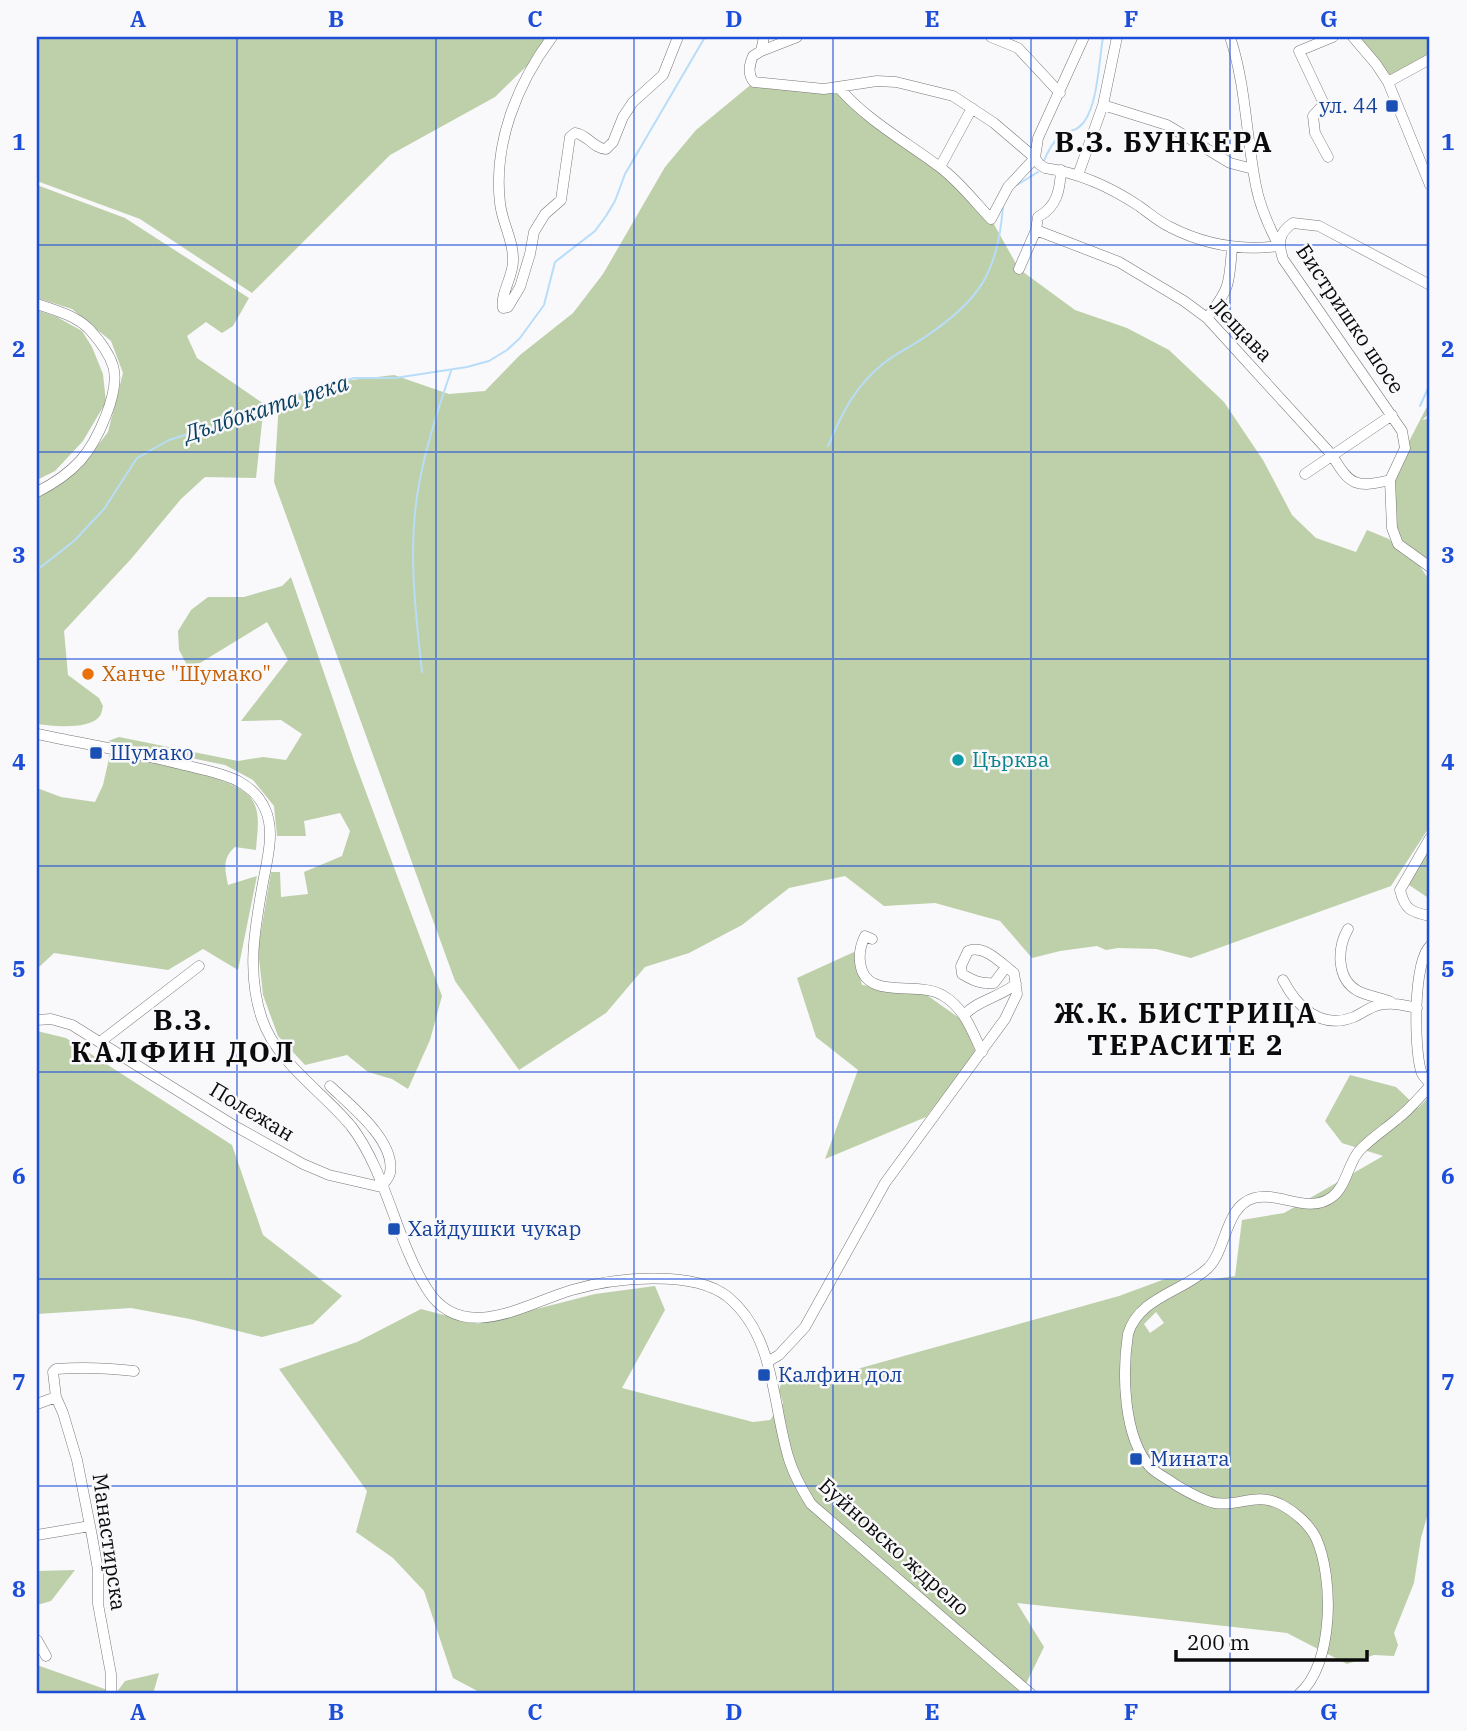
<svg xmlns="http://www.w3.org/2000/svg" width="1467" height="1731" font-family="'IBM Plex Serif',serif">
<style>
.green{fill:#bed0a9;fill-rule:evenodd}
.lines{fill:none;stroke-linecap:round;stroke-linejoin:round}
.stream{stroke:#b8ddf9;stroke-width:2}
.minor-casing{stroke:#777678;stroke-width:11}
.minor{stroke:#fff;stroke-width:10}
.grid{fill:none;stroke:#1d4ed8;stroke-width:2;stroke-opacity:0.55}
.transit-dot{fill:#1a4fb4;stroke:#f9f8fb;stroke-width:2.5}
.food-dot{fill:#e8710a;stroke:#f9f8fb;stroke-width:2.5}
.culture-dot{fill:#0f9aa8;stroke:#f9f8fb;stroke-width:2.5}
.labels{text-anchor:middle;stroke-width:5;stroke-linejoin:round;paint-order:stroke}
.transit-label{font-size:21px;fill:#164399;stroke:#f9f8fb;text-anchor:start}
.street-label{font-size:21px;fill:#0c0b0c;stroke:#f9f8fb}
.food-label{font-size:21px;fill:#c56008;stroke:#f9f8fb;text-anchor:start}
.culture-label{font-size:21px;fill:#0d838f;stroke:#f9f8fb;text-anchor:start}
.water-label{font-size:23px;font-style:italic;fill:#084162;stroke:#f9f8fb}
.district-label{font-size:28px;font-weight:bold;letter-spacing:2px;fill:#0c0b0c;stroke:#f9f8fb}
.neatline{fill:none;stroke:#1d4ed8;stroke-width:2.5}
.grid-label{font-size:23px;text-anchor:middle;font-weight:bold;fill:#1d4ed8}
</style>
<rect width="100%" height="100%" fill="#f9f8fb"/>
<path class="green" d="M37,37h515l-13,17 -44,43 -105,58 -138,138 -112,-74 -103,-38z
M1354,37h76v23l-42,22z
M754,82l85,6 101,79 51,52 28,50 56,41 52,18 42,22 55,52 39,58 29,55 24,23 40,14 11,-22 22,9 13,15 15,8 13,19v245l-39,60 -200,72 -35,-9 -38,-1 -12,2 -9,-4 -37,5 -28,7 -32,-37 -65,-18 -51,3 -39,-30 -56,12 -47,37 -53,28 -44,14 -39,46 -87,57 -64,-89 -181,-499 5,-80 55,-20 60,-7 55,19 36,-3 35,-36 53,-42 30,-39 62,-107 31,-37z
M37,185l88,33 124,80 -16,28 -11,7 -16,-11 -19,14 10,22 67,46 -8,74 -51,-1 -24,22 -50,60 -67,72 4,44 31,23 4,8c-1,3 -1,8 -4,11 -11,13 -47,9 -62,7v-227l43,-28 28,-37 15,-59 -12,-32 -39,-32 -35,-11z
M37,310l20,7 25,14 10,16 11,27 3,28 -23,39 -28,30 -18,9z
M1430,401v12l-8,7 8,-2v149l-24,-15 -14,-24 2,-58z
M291,577l63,183 88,236 -12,44 -22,49 -16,-10 -24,-7 -21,-17 -42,10 -27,-29 -15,-41 -5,-46 13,-77h9l1,25 27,-3 -4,-22 38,-16 8,-25 -10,-18 -36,8 2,15h-29l-3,-30 -21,-26 -28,-15 -117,-24 11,-4 119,24 25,-4 23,3 16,-26 -21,-14 -40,1 47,-61 -21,-38 -67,41 -13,2 -8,-15 -1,-19 13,-21 17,-13h36l38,-11z
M110,754c29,7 124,21 140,43 12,14 7,35 6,53l-21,-3c-13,11 -10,23 -7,38l29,-9 -19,94 -35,-21 -35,21 -114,-17 -17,16v-181l24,9 34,5 8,-17z
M1430,839v60l-27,-18z
M854,952l8,33 62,8 38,27 14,32 -50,65 -101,42 33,-89 -42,-33 -19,-59z
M37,1031l29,7 166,107 31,90 79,61 -29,28 -51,13 -72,-18 -59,-11 -94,6z
M1350,1075l46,12 22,21 12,-12v410l-9,32 -7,45 -20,50 4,12 -4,11 -20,-1 -27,9 -60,-31 -270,-30 27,44 -23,47h-538l-30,-16 -29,-87 -31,-33 -37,-26 11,-41 -88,-122 78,-27 64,-33 57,15 117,-30 60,-8 10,24 -43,78 131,34 17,-2 13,-17 -4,-13 3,-10 39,-1 298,-83 46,-17 42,1 28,-4 7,-56 42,-7 99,-57 -41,-13 -17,-22zM1156,1312l8,11 -14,10 -6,-9z
M75,1570l-24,31 -14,4v-34z
M37,1665l79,28 9,-12 34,-8 -6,21h-116z"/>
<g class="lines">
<path class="stream" d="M1043,163c4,-10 9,-21 18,-28 9,-6 14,-2 23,-13 14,-19 15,-62 19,-85
M1017,185l21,-13
M1420,406l10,-22
M828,446c14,-33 27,-60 56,-83 13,-10 28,-17 41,-26 54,-36 73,-64 78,-131
M37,570l37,-29 30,-32 33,-51 32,-18 93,-29 34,-16 58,-17h41l72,-11 22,-6 18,-11 13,-12 24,-33 11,-43 40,-31 11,-15 9,-15 10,-27 80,-137
M422,672c-7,-63 -15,-130 -2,-193 7,-37 19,-73 31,-108"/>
<g class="minor-casing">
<path id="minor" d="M552,37c-35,47 -59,107 -52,166 2,20 14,38 13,58 0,16 -13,33 -10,47l5,-1 12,-20 10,-33 4,-22 11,-18 16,-14 9,-63 5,-4c12,1 19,16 31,16l7,-7 10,-25 10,-15 30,-27 15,-38
M797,37l-36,14 -8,5c-4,9 -6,18 1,26l70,7 53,-8 19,1 57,14 41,27 41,35 4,6 6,4c35,5 64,18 94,38 10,7 20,16 31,21 35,18 71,24 109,19
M991,37l27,11 42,45
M1230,37c16,48 16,99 26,149 4,21 13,41 23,60
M1353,37l23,27 12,18 42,103
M761,51l3,-14
M1388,82l42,-23
M839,88c28,32 64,52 98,77 20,14 37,36 54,54l17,-32 27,-29 3,-20 46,-101
M1103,105l64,20 63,38 23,6
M1328,157l-13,-24 -2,-17 11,-12 -25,-53 34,-14
M940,167l32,-59
M1078,175l25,-70 14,-68
M1036,230l83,32 65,39 23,17 125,137c18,31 24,33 58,25
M1019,269l17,-39 2,-13c19,-10 22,-27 23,-47
M1430,285l-111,-59 -26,-3c-15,10 -15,21 -10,36l119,172 3,17 -15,32 2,48 6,16 32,23
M37,304c18,6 40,12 53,26 9,10 19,23 23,36 8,25 -16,76 -33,95 -12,13 -27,23 -43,31
M1207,318c23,-30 22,-33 25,-70
M1305,474l87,-59
M37,734c48,10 96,18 143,30 20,5 40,8 58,17 11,6 22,16 27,28 11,23 1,55 -3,79 -8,45 -15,87 0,131 15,44 61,73 89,107 35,45 45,114 76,163 35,57 100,14 145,1 41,-12 121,-21 156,7 47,39 44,105 60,159 5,18 13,32 23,48l220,190
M1430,838l-30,52c5,20 11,22 30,26
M1348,929c-11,19 -12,50 10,62 10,5 23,7 33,11
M872,939l-7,-3c-4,8 -6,17 -5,26 4,40 57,18 82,33 22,12 30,36 40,57
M1430,946c-17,17 -16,101 -9,125 1,5 5,8 9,12
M1283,980c14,27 38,50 71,37 9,-4 15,-10 25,-12 13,-3 25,0 38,3
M964,1015c14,-15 36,-18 52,-31
M37,1020l14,-1 21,6 161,100 70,39 26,11 52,12
M100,1042l99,-76
M330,1086c21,20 66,55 60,87 -1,5 -6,10 -9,14
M767,1362l12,-7 26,-28 80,-144 120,-164 12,-25 -3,-21c-13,-10 -30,-29 -46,-22l-7,15 1,8c12,7 18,10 32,9l12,-16
M37,1404l19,-7
M37,1535l53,-9
M37,1640l9,16
M111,1694v-20l-13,-70v-34l-6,-34 -15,-76 -14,-47 -7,-16 -3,-25 3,-3c26,-2 52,-1 78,2
M1299,1694c35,-29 35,-117 17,-156 -7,-14 -21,-26 -34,-33 -26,-14 -42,2 -67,-2 -14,-3 -27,-11 -39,-18 -8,-6 -19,-11 -26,-18 -27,-31 -28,-94 -22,-133 11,-37 55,-42 80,-66 19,-19 17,-62 46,-70 25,-7 54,17 78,-1 14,-10 16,-33 27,-46 11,-12 25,-21 37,-31 13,-10 23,-22 34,-34"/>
</g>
<use href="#minor" class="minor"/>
</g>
<path class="grid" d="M237,37v1657M436,37v1657M634,37v1657M833,37v1657M1031,37v1657M1230,37v1657M37,245h1393M37,452h1393M37,659h1393M37,866h1393M37,1072h1393M37,1279h1393M37,1486h1393"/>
<g class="transit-dot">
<rect x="1385" y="99" width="14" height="14" rx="3.5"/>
<rect x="89" y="746" width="14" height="14" rx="3.5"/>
<rect x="387" y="1222" width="14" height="14" rx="3.5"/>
<rect x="757" y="1368" width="14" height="14" rx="3.5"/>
<rect x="1129" y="1452" width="14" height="14" rx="3.5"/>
</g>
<circle class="food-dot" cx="88" cy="674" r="7"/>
<circle class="culture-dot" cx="958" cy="760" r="7"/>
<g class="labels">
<g class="transit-label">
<text x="1378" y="113" text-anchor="end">ул. 44</text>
<text x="110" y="760">Шумако</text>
<text x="408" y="1236">Хайдушки чукар</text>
<text x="778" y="1382">Калфин дол</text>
<text x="1150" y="1466">Мината</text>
</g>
<g class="street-label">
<text transform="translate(1350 319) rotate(56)" y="7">Бистришко шосе</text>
<text transform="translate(1241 330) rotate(46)" y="7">Лещава</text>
<text transform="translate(252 1112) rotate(31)" y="7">Полежан</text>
<text transform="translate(109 1542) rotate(82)" y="7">Манастирска</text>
<text transform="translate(894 1547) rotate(42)" y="7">Буйновско ждрело</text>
</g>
<g class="food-label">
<text x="102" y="681">Ханче "Шумако"</text>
</g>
<g class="culture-label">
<text x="972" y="767">Църква</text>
</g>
<g class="water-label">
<text transform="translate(266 408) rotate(-18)" y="8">Дълбоката река</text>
</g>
<g class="district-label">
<text x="1164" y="152">В.З. БУНКЕРА</text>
<text x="1186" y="1023">Ж.К. БИСТРИЦА<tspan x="1186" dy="32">ТЕРАСИТЕ 2</tspan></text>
<text x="183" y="1030">В.З.<tspan x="183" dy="32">КАЛФИН ДОЛ</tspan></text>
</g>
</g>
<rect width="1467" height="1731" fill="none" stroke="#f9f8fb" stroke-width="77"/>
<path d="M1176 1650v10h191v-10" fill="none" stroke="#0c0b0c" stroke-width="3.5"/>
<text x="1187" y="1650" font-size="21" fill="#0c0b0c" stroke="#f9f8fb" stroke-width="5" paint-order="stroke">200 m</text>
<rect x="38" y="38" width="1390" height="1654" class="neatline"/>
<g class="grid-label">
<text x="138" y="27">A</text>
<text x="336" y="27">B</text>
<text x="535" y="27">C</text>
<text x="734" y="27">D</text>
<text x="932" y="27">E</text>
<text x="1131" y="27">F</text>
<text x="1329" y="27">G</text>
<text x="19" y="150">1</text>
<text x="1448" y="150">1</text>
<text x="19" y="357">2</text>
<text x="1448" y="357">2</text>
<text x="19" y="563">3</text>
<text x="1448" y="563">3</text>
<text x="19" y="770">4</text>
<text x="1448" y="770">4</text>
<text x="19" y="977">5</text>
<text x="1448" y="977">5</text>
<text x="19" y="1184">6</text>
<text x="1448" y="1184">6</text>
<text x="19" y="1390">7</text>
<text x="1448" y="1390">7</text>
<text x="19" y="1597">8</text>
<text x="1448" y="1597">8</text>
<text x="138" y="1720">A</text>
<text x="336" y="1720">B</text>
<text x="535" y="1720">C</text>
<text x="734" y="1720">D</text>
<text x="932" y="1720">E</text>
<text x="1131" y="1720">F</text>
<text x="1329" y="1720">G</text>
</g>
</svg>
